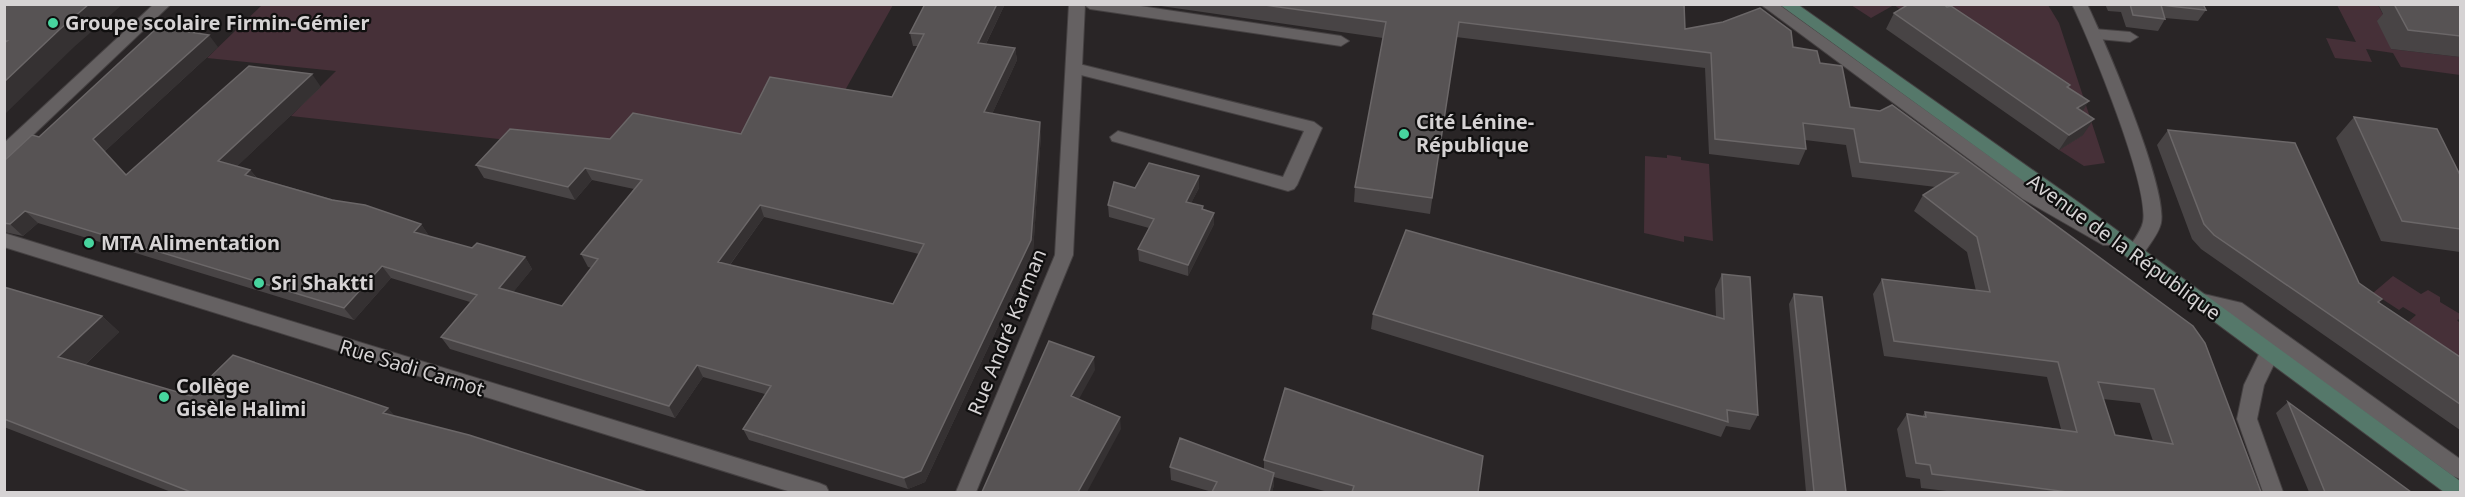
<svg xmlns="http://www.w3.org/2000/svg" width="2465" height="497" font-family="'Noto Sans',sans-serif">
<style>
.green{fill:#463038}
.lines{fill:none;stroke-linecap:round;stroke-linejoin:round}
.lane-casing{stroke:#454142;stroke-width:2}
.street-casing{stroke:#454142;stroke-width:2}
.secondary-casing{stroke:#454142;stroke-width:2}
.lane{fill:#656162;fill-rule:evenodd}
.street{fill:#656162;fill-rule:evenodd}
.secondary{fill:#55786a;fill-rule:evenodd}
.wall{fill:#484445;fill-rule:evenodd}
.shaded-wall{fill:#353132}
.building{fill:#575354;stroke:#6b6768;stroke-width:1.5;fill-rule:evenodd}
.poi-dot{fill:#47d49e;stroke:#100f0f;stroke-width:2}
.labels{text-anchor:middle;stroke-width:4.5;stroke-linejoin:round;paint-order:stroke}
.poi-label{font-size:20px;font-weight:bold;fill:#d6d3d4;stroke:#100f0f;text-anchor:start}
.street-label{font-size:20px;fill:#d6d3d4;stroke:#100f0f}
</style>
<rect width="100%" height="100%" fill="#292526"/>
<path class="green" d="M262,5h631l-54,96 -93,46 -129,5 -326,-36 45,-45 -129,-13z
M1851,5h197l11,18 46,140 -21,3 -25,-16 24,-15 -189,-130 -23,13z
M2337,5h41l9,17 4,27 69,8v18l-59,-8 -8,-14 -27,-4 6,13 -37,-4 -9,-20 30,4z
M1667,155l14,2v3l28,4 4,77 -29,-5v6l-40,-9 1,-77 22,2z
M2393,276l28,18 7,-4 12,7v5l20,12v5l-3,1 3,3v35l-53,-35 9,-8 -13,-8 -4,3 -26,-17z"/>
<g class="lines">
<g class="lane-casing">
<path id="lane" d="M1083,4h44l214,32 8,5 -8,5 -251,-37z
M1760,4h18l257,185 80,46 3,5 -3,5h-12l-80,-46z
M2094,29l36,3 8,5 -8,5 -42,-4 -2,-4 2,-4z
M1075,63l239,59 8,6 -25,57 -3,4 -6,2 -176,-50 -2,-4 8,-6 165,46 21,-46 -235,-59 -2,-4 2,-4z
M2195,292l47,11 218,156v20l-7,-3 -223,-162 -42,-10 -2,-5 2,-5z"/>
</g>
<g class="street-casing">
<path id="street" d="M154,4h17l-161,153 -6,2v-16z
M1069,4h16l-12,251 -97,237h-20l99,-237z
M2072,4h15c18,38 81,183 74,219 -2,11 -15,26 -21,36h-12l-3,-5c5,-9 16,-22 18,-32 7,-36 -53,-180 -71,-218z
M4,233l815,250 7,3 3,6h-38l-787,-245z
M2269,346l7,2 3,6 -15,31 -7,34 26,73h-20l-26,-73 7,-34 18,-37z"/>
</g>
<g class="secondary-casing">
<path id="secondary" d="M1779,4h18l284,200 379,277v11h-16l-375,-278z"/>
</g>
<use href="#lane" class="lane"/>
<use href="#street" class="street"/>
<use href="#secondary" class="secondary"/>
</g>
<path class="wall" d="M925,4h80l-19,40 29,4 2,12 -25,54 49,20 -8,118 -108,230 -17,7 -159,-49 -6,-11 22,-35 -62,-17 -28,41 -225,-69 -9,-12 29,-35 -79,-24 -37,42 -316,-97 -15,13 -19,-4v-71l35,-24 179,-90 -114,105 22,23 195,-88 -84,79 13,4 7,8 164,46 8,12 43,12 53,9 7,12 -19,23 49,14 30,-38 -4,-1 -7,-13 53,-65 -42,-9 -17,20 -91,-22 -8,-13 134,-26 131,-5 151,-37 26,-51h-5l-3,-13zM764,217l155,37 -26,50 -163,-39z
M1147,4h537l1,25 108,18 27,16 30,44 30,4 12,-6 369,387h-306l-34,-4 -1,-9 -14,-2 -9,-48 10,-15 15,3 3,-5 136,17 -14,-52 -163,-21 -11,-62 9,-15 94,12 -9,-39 -53,-41 9,-16 13,-8 -84,-10 -6,-32 -41,-5 1,9 -7,16 -90,-11 -4,-86 -249,-31 -26,177 -76,-12 1,-15 28,-149zM2103,399l37,4 13,38 -38,-6z
M2105,4h98l3,6 -8,11 -33,-3v1l-7,12 -32,-4 -5,-15 -13,-1z
M2378,4h82v53l-69,-8 -14,-28 6,-7z
M1894,13l176,72 -1,2 13,25 1,23 -24,15 -173,-121z
M2354,117l106,58v77l-79,-11 -45,-103z
M2168,130l191,153 19,19 82,55v73l-259,-181 -9,-10 -35,-94z
M1135,188h64l-8,15 12,6 11,4v11l-26,52 -49,-15 -1,-12 11,-21 -40,-11 -1,-12z
M1722,274l36,141 -8,15 -24,-4 -5,11 -350,-108 2,-15 343,3 -1,-28z
M4,287l98,29 17,16 -34,33 106,31 203,20 253,76h-476l-167,-65z
M1794,294l52,198h-40l-17,-188z
M2288,402l123,90h-102l-33,-79z
M1264,460l214,32h-150l-54,-15v8l-2,7h-60l-41,-12 -1,-13 94,2z"/>
<path class="shaded-wall" d="M89,4h34l-49,43 -70,68v-33l55,-52z
M997,4h8l-25,52 -2,-13z
M209,35l9,12 -114,105 -11,-13z
M1015,48l2,12 -30,65 -3,-13z
M312,74l9,13 -92,87 -11,-13z
M2089,101l-10,16 -2,-9z
M2094,119l-11,16 -24,15 10,-15z
M1040,122l1,12 -8,118 -108,230 -17,7 -4,-11z
M585,168l7,12 -17,20 -7,-13z
M250,170l10,12 -15,-7z
M1199,176v12l-13,25v-11z
M760,205l4,12 -41,57 -5,-12z
M25,211l13,12 -15,13 -13,-12z
M1214,213v11l-26,52v-11z
M421,224l8,12 -15,-4z
M525,257l7,12 -25,31 -8,-12z
M382,266l9,12 -37,42 -10,-12z
M102,316l17,16 -43,41 -18,-16z
M1094,357l1,13 -21,38 -3,-12z
M697,365l6,12 -28,41 -6,-12z
M388,408l13,15 -18,-10z
M1120,417l1,12 -34,63h-9z
M1274,473v12l-2,7h-3z"/>
<path class="building" d="M4,4h85l-30,26 -55,52v-39l3,-2h-3z
M925,4h72l-19,39 37,5 -31,64 56,10 -9,118 -110,231 -17,7 -161,-49 28,-43 -74,-21 -28,41 -228,-69 36,-42 -95,-29 -38,42 -319,-97 -15,13 -6,-1v-62l28,-26 7,2 119,-110 51,8 -116,104 33,36 123,-109 63,8 -94,87 32,9 -5,5 87,25 33,5 56,19 -7,8 58,16 5,-5 48,14 -26,31 63,18 36,-47 -17,-5 61,-74 -57,-12 -17,19 -92,-22 34,-36 100,10 23,-26 108,21 29,-57 122,20 32,-63 -14,-1zM760,205l164,39 -31,60 -175,-42z
M1258,4h426l1,25 38,-7 37,-14 31,23 2,16 24,4 3,12 22,3 8,41 30,4 12,-6 301,221 12,17 56,149h-194l-135,-18 -2,-9 -14,-2 -9,-49 19,3 -1,-5 152,20 -19,-70 -164,-21 -12,-62 108,13 -13,-55 -54,-42 35,-22 -98,-11 -6,-33 -51,-6 3,26 -91,-10 -4,-86 -252,-31 -27,176 -77,-11 31,-165zM2098,382l56,7 19,55 -58,-9z
M1909,4h34l4,3 4,-1 119,79 -3,2 22,14 -12,7 17,11 -25,16 -175,-122z
M2130,4h73l3,6 -45,-5 4,14 -32,-4z
M2394,4h66v32l-52,-6z
M2354,117l83,12 23,46v54l-58,-8z
M2168,130l127,13 64,140 23,16 -4,3 82,55v47l-246,-169 -10,-11z
M1149,163l50,13 -13,26 17,4 -1,3 12,4 -26,52 -50,-16 16,-30 -46,-14 6,-23 21,6z
M1406,230l318,89 -2,-45 28,3 8,138 -31,-5 1,12 -355,-108z
M4,287l98,29 -44,41 133,39 42,-41 155,53 -5,5 86,22 178,57h-456l-187,-73z
M1794,294l28,3 24,195h-32z
M1049,341l45,16 -23,39 49,21 -42,75h-96z
M1285,388l198,68 -5,36h-126l2,-6 -90,-26z
M2288,402l123,90h-86z
M1180,438l94,35 -5,19h-57l5,-10 -47,-15z"/>
<g class="poi-dot">
<circle cx="53" cy="23" r="6"/>
<circle cx="1404" cy="134" r="6"/>
<circle cx="89" cy="243" r="6"/>
<circle cx="259" cy="283" r="6"/>
<circle cx="164" cy="397" r="6"/>
</g>
<g class="labels">
<g class="poi-label">
<text x="65" y="30">Groupe scolaire Firmin-Gémier</text>
<text x="1416" y="129">Cité Lénine-<tspan x="1416" dy="23">République</tspan></text>
<text x="101" y="250">MTA Alimentation</text>
<text x="271" y="290">Sri Shaktti</text>
<text x="176" y="393">Collège<tspan x="176" dy="23">Gisèle Halimi</tspan></text>
</g>
<g class="street-label">
<text transform="translate(2124 247) rotate(36)" y="7">Avenue de la République</text>
<text transform="translate(1007 332) rotate(-68)" y="7">Rue André Karman</text>
<text transform="translate(412 368) rotate(17)" y="7">Rue Sadi Carnot</text>
</g>
</g>
<rect width="2465" height="497" fill="none" stroke="#d6d3d4" stroke-width="12"/>
</svg>
